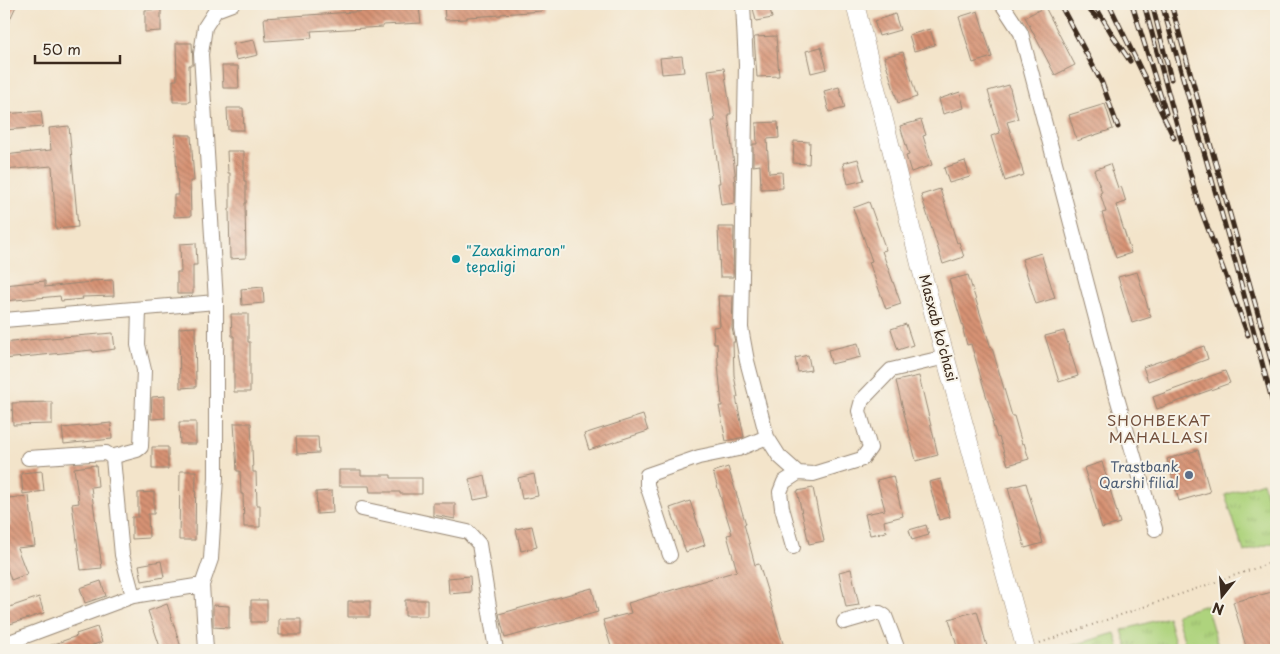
<svg xmlns="http://www.w3.org/2000/svg" width="1280" height="654" font-family="'Playpen Sans',sans-serif">
<style>
.grass{fill:url(#grass-tufts);stroke:#747e4e}
.building{fill:url(#building-back-hatch)}
.lines{fill:none;stroke-linecap:round;stroke-linejoin:round}
.minor-casing{stroke:#978774;stroke-width:16}
.major-casing{stroke:#978774;stroke-width:19}
.path{stroke:#978774;stroke-width:2;stroke-dasharray:1 4;stroke-linecap:butt}
.minor{stroke:#fff;stroke-width:14}
.major{stroke:#fff;stroke-width:18}
.rail-casing{stroke:#3b2a1e;stroke-width:5}
.rail{stroke:#f7f3e8;stroke-width:3;stroke-dasharray:9;stroke-linecap:butt}
.culture-dot{fill:#0f9aa8;stroke:#f7f3e8;stroke-width:2}
.service-dot{fill:#5c6f8a;stroke:#f7f3e8;stroke-width:2}
.labels{text-anchor:middle;stroke-width:4;stroke-linejoin:round;paint-order:stroke}
.culture-label{font-size:14px;fill:#0d838f;stroke:#f7f3e8;text-anchor:start}
.street-label{font-size:14px;fill:#3b2a1e;stroke:#f7f3e8}
.service-label{font-size:14px;fill:#4e5e75;stroke:#f7f3e8;text-anchor:end}
.neighbourhood-label{font-size:15px;letter-spacing:1px;fill:#724f3c;stroke:#f7f3e8}
</style>
<defs>
<pattern id="grass-tufts" width="24" height="20" patternUnits="userSpaceOnUse" patternTransform="scale(1.25)"><rect width="24" height="20" fill="#aed37d"/><path d="M3 7l-1-3M5 7V3M7 7l1-3M15 17l-1-3M17 17v-4M19 17l1-3" fill="none" stroke="#97b56c"/></pattern>
<pattern id="building-back-hatch" width="6" height="6" patternUnits="userSpaceOnUse" patternTransform="scale(1.25)"><rect width="6" height="6" fill="#d79375"/><path d="M-1 5l2 2M0 0l6 6M5-1l2 2" fill="none" stroke="#b0785f"/></pattern>
</defs>
<rect width="100%" height="100%" fill="#f7f3e8"/>
<filter id="ink" filterUnits="userSpaceOnUse"><feTurbulence type="fractalNoise" baseFrequency=".02" numOctaves="2"/><feDisplacementMap in="SourceGraphic" scale="10" xChannelSelector="R" yChannelSelector="G"/><feConvolveMatrix kernelMatrix="1 2 1 2 8 2 1 2 1" color-interpolation-filters="sRGB"/></filter>
<filter id="wash" filterUnits="userSpaceOnUse"><feTurbulence type="fractalNoise" baseFrequency=".0096" numOctaves="4" result="noise"/><feDisplacementMap in="SourceGraphic" scale="20" xChannelSelector="R" yChannelSelector="G"/><feGaussianBlur stdDeviation="1.12" result="paint"/><feColorMatrix in="noise" values="0 0 0 0 0 0 0 0 0 0 0 0 0 0 0 0 0 1.4 0 .05"/><feComposite in="paint" operator="in"/></filter>
<g filter="url(#wash)">
<rect width="100%" height="100%" fill="#f3e4ca"/>
<path class="grass" d="M1263,482l13,53v7l-32,10 -19,-57z
M1206,605l13,45h-32l-11,-36z
M1168,617l9,33h-49l-6,-20z
M1115,633l5,17h-59l-1,-1z"/>
<g id="blocks">
<path class="building" d="M4,4h13l-13,28z
M444,4h97l1,7 -41,3v1l-34,2v2l-22,1z
M752,4h17l3,14 -16,3z
M419,7l2,16 -38,2v2l-72,4 1,7 -46,3 -2,-23 133,-9v-1z
M1045,7l30,58 -20,10 -30,-58z
M161,9v22l-16,1v-22z
M978,11l14,46 -19,6 -14,-46z
M895,14l5,16 -21,6 -5,-15z
M930,29l5,16 -21,6 -5,-16z
M776,36l3,40 -22,1 -3,-40z
M254,40l4,15 -22,5 -3,-16z
M176,43h16l1,22h-4l1,37h-17v-22h4z
M821,47l6,22 -16,4 -5,-22z
M903,52l14,45 -19,6 -14,-46z
M682,56l2,16 -22,2 -2,-16z
M222,66h16l1,22h-16z
M724,68l7,46h-3l7,59v2h-1l1,10v18l-14,2 -3,-22h2l-8,-62h3l-7,-51z
M1009,85l9,34 -11,3 17,53 -19,6 -14,-45 9,-3 -12,-42z
M839,87l6,21 -16,4 -5,-21z
M960,92l4,16 -21,6 -4,-15z
M1105,104l8,25 -36,12 -8,-26z
M227,108h16l1,22h-16z
M41,111l2,16 -39,3v-16z
M921,120l5,15 -3,1 9,29 -21,7 -5,-16 3,-1 -9,-29z
M778,122l1,16 -12,1 2,34 13,-1 1,16 -22,1 -1,-24 -7,1v-22h4l-1,-21z
M69,126l9,101 -22,2 -4,-63 -48,4v-15l47,-5 -2,-22z
M175,135h16l3,46h-4l1,35 -17,1v-22h4z
M794,141l16,1 -1,22 -16,-1z
M227,151h17v30h2v22h-1l1,55 -16,1 -1,-50h1v-36h-2z
M858,159l6,21 -16,4 -5,-21z
M965,161l5,16 -21,6 -5,-15z
M1110,164l8,24 3,-2 5,16 -10,3 15,48 -15,5 -14,-45 4,-1 -6,-19 2,-1 -8,-22z
M940,189l17,54 2,-1 5,15 -21,7 -22,-69z
M869,202l17,48 -4,1 19,53 -15,5 -17,-47 3,-1 -19,-53z
M718,227h16l-1,50h-13z
M196,243l1,22h-4v29h-16v-22h4l-1,-28z
M1041,253l14,45 -19,6 -14,-45z
M1137,272l14,45 -19,6 -14,-46z
M968,275l23,73h1l20,68h2l8,28 2,-1 5,16 -21,6 -9,-28 -2,1 -5,-16h2l-23,-78 -4,1 -4,-15h1l-15,-50z
M113,280l1,16 -32,1 1,2 -22,2 -1,-5 -56,5v-16l41,-4v6l46,-5v-1z
M263,287l1,16 -22,2 -1,-16z
M718,296h15l-1,32 3,14h-2l1,33 4,22h-2l8,40 -18,4 -7,-35h3l-4,-42 -1,-21h-3l-1,-16 7,-1z
M231,314h17v28h2v50h-16v-56h-2z
M906,324l7,21 -15,5 -7,-21z
M195,327l1,60 -16,1 -1,-60z
M1064,331l14,45 -19,6 -14,-46z
M113,333l2,16 -22,3 -1,-2 -88,9v-16l33,-4z
M858,343l3,14 -30,7 -3,-14z
M1204,346l4,13 -60,22 -5,-14z
M808,355l3,15 -13,2 -3,-14z
M1225,371l5,12 -73,26 -4,-12z
M919,376l19,79 -22,6 -20,-80z
M165,396v22l-14,1 1,-22z
M52,402v22l-39,1 -1,-22z
M643,415l5,16 -59,19 -5,-16z
M179,422h17v22h-16z
M111,423l1,16 -48,5 -2,-16z
M234,423h17l2,49h3l1,33h3v22h-16l-1,-33h-2l-1,-23h-3z
M296,437h22l1,16 -22,1z
M152,447h16v22h-16z
M1198,450l12,42 -31,9 -12,-42z
M1102,462l18,61 -18,5 -18,-60z
M96,465l2,21 -7,1 11,81 -21,2 -9,-66 7,-1 -5,-35z
M728,467l18,57h-2l11,41 4,-1 26,86h-173l-9,-30 28,-7 -3,-10 109,-32 -10,-36 5,-1 -19,-62z
M339,470h22v5h30v3h31v16h-22v-2h-30l-1,-6h-30z
M42,471l2,20 -21,3 -2,-21z
M180,471h16l-1,69h-16z
M534,474l4,22 -16,3 -4,-21z
M485,475l4,22 -15,3 -5,-21z
M893,476l10,40 -19,5 2,11 -16,3 -5,-21 20,-4 -8,-30z
M941,479l9,38 -11,3 -10,-38z
M1026,483l17,60 -18,5 -17,-60z
M813,488l11,53 -15,3 -12,-53z
M332,491l1,22 -16,1 -1,-22z
M154,492v22h-6l1,24 -17,1v-22h6v-24z
M29,496l6,50 -18,2 10,26 -16,6 -7,-21v-33h6l-2,-28z
M690,501l15,44 -19,7 -16,-44z
M433,503h22v16l-22,-4z
M926,525l3,10 -17,5 -3,-10z
M532,526l5,21 -16,4 -5,-22z
M161,561l3,16 -22,4 -3,-16z
M851,569l8,36 -13,2 -7,-35z
M470,576l1,16 -22,2 -1,-16z
M101,581l5,15 -21,7 -5,-15z
M592,588l6,24 -93,26 -6,-24z
M1276,591v59h-29l-14,-48z
M39,597l5,16 -40,13v-17z
M251,600h16v22h-16z
M405,600h22v16h-22z
M348,601h22v16h-22z
M167,604l14,43 -9,3h-11l-13,-39z
M213,605l16,1v22l-16,-1z
M977,611l11,39h-30l-9,-31z
M279,619h22v16h-22z
M97,627l5,15 -24,8h-38v-1l37,-13 -1,-2z"/>
</g>
</g>
<g filter="url(#ink)">
<use href="#blocks" fill-opacity="0" stroke="#978774" stroke-width="1"/>
<g class="lines">
<g class="minor-casing">
<path id="minor" d="M743,4l3,61 -5,263 6,33 20,76 12,19 19,17 15,1 49,-15 8,-11 -11,-37 3,-11 29,-30 55,-13
M1002,4l19,29 93,354 41,142
M4,320l212,-18
M111,457l26,-7 4,-3 3,-77 -6,-25 1,-36
M28,458l78,-5 7,5 9,97 11,41
M362,509l106,23 11,12 17,106
M793,547l-11,-39 -2,-16 4,-10 14,-9
M670,555l-23,-70v-10l52,-18 39,-8 29,-12
M844,622l31,-9h5l5,3 13,34
M4,644l129,-48 69,-11
M206,650l-4,-65 9,-26 5,-81v-176l-15,-248 4,-27 11,-17 16,-6"/>
</g>
<g class="major-casing">
<path id="major" d="M855,4l67,268 104,378"/>
</g>
<path class="path" d="M1040,643l236,-82"/>
<use href="#minor" class="minor"/>
<use href="#major" class="major"/>
<g class="rail-casing">
<path id="rail" d="M1060,4l42,79 16,44
M1084,4l12,13
M1094,4l19,32 17,25
M1109,4l65,134
M1132,4l34,109
M1144,4l54,198 50,133
M1152,4l19,75
M1162,4l73,257 41,154
M1171,4l105,374"/>
</g>
<use href="#rail" class="rail"/>
</g>
</g>
<circle class="culture-dot" cx="456" cy="259" r="5"/>
<circle class="service-dot" cx="1189" cy="475" r="5"/>
<g class="labels">
<g class="culture-label">
<text x="466" y="256">"Zaxakimaron"<tspan x="466" dy="16">tepaligi</tspan></text>
</g>
<g class="street-label">
<text transform="translate(938 328) rotate(75)" y="5">Masxab ko'chasi</text>
</g>
<g class="service-label">
<text x="1179" y="472">Trastbank<tspan x="1179" dy="16">Qarshi filial</tspan></text>
</g>
<g class="neighbourhood-label">
<text x="1159" y="426">SHOHBEKAT<tspan x="1159" dy="17">MAHALLASI</tspan></text>
</g>
</g>
<rect width="1280" height="654" fill="none" stroke="#f7f3e8" stroke-width="20"/>
<g transform="translate(1222 596) rotate(197)" stroke="#f7f3e8" stroke-width="4" paint-order="stroke">
<path d="M0-4L9 19L0 12L-9 19Z" fill="#3b2a1e"/>
<text y="-8" font-size="14" font-weight="bold" text-anchor="middle" fill="#3b2a1e">N</text>
</g>
<path d="M35 55v8h85v-8" fill="none" stroke="#3b2a1e" stroke-width="2.5"/>
<text x="42" y="55" font-size="15" fill="#3b2a1e" stroke="#f7f3e8" stroke-width="4" paint-order="stroke">50 m</text>
</svg>
